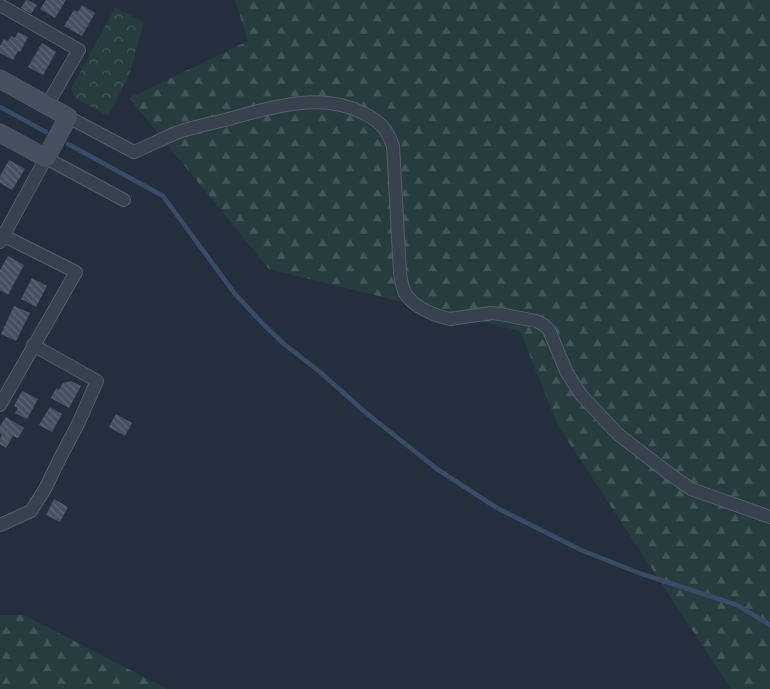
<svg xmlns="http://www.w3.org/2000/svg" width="770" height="689" font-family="'Source Sans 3',sans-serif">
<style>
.forest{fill:url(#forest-firs)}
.park{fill:url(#park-crowns)}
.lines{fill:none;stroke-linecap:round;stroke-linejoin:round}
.stream{stroke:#394c67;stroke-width:4.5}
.building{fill:url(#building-back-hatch)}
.street-casing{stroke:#565f6c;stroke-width:14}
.secondary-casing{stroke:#565f6c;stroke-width:19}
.street{stroke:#38414e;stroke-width:12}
.secondary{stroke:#465061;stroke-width:18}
</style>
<defs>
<pattern id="forest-firs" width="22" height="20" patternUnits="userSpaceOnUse" patternTransform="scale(1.25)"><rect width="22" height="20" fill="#263c3f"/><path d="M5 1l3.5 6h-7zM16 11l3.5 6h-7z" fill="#435659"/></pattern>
<pattern id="park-crowns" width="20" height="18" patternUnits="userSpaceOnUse" patternTransform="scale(1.25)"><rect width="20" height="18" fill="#263c3f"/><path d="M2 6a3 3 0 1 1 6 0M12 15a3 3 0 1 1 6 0" fill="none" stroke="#435659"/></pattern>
<pattern id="building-back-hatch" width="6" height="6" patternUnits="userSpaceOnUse" patternTransform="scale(1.25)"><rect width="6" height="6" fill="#455162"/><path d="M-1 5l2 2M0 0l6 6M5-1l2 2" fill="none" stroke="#5d6877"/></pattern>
</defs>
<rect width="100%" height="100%" fill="#242f3e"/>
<path class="forest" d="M235,0h535v689h-39l-173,-263 -38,-95 -251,-62 -140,-171 119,-57z
M0,615h24l143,74h-167z"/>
<path class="park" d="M115,8l29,14 -15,54 -21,40 -33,-18 -4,-9z"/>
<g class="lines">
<path class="stream" d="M0,107l46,25
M68,144l95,52 72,98 30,32 19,18 36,28 45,40 72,57 60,39 84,42 58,23 98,32 33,20"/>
</g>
<path class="building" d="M26,0h2l9,5 -6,9 -10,-6z
M46,0h20l-11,18 -15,-9z
M82,5l13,8 -13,23 -18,-10 10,-16 4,2z
M18,32l10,5 -8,15 -2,-1 -5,9 -13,-7v-7l4,-7 4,2 3,-5 4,2z
M42,43l14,9 -13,23 -15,-8z
M9,160l16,9 -13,21 -12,-7v-7z
M8,256l16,9 -16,30 -8,-5v-20z
M32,278l15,8 -11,21 -15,-8z
M14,306l16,7 -14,28 -15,-7z
M71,381l10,5 -12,22 -18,-10 5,-10 3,2 4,-7z
M22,391l16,8 -11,20 -12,-6 3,-5 -4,-2z
M50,407l12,7 -10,18 -13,-7z
M116,414l16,9 -7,13 -16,-9z
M6,417l18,11 -6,10 -5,-2 -7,12 -6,-4v-6l2,-3 -2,-2v-7z
M54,499l14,8 -8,15 -14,-7z"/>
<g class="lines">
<g class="street-casing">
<path id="street" d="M0,5l79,45 -32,55
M68,117l66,35c14,-6 28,-13 42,-19 16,-6 33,-9 49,-13 43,-12 95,-29 138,-7 17,8 24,16 30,33l7,127c1,7 2,14 5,20 8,14 30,23 45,26l41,-6 9,1 36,7 8,4 5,5 18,43 15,23 37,39 48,37 24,17 79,28
M0,234l76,38 -76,133
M0,242l46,-84 78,42
M0,525l31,-14 14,-22 15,-31 18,-34 19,-43 -64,-36"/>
</g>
<g class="secondary-casing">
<path id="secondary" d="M0,79l68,38 -22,41 -46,-25"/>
</g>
<use href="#street" class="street"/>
<use href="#secondary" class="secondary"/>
</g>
</svg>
